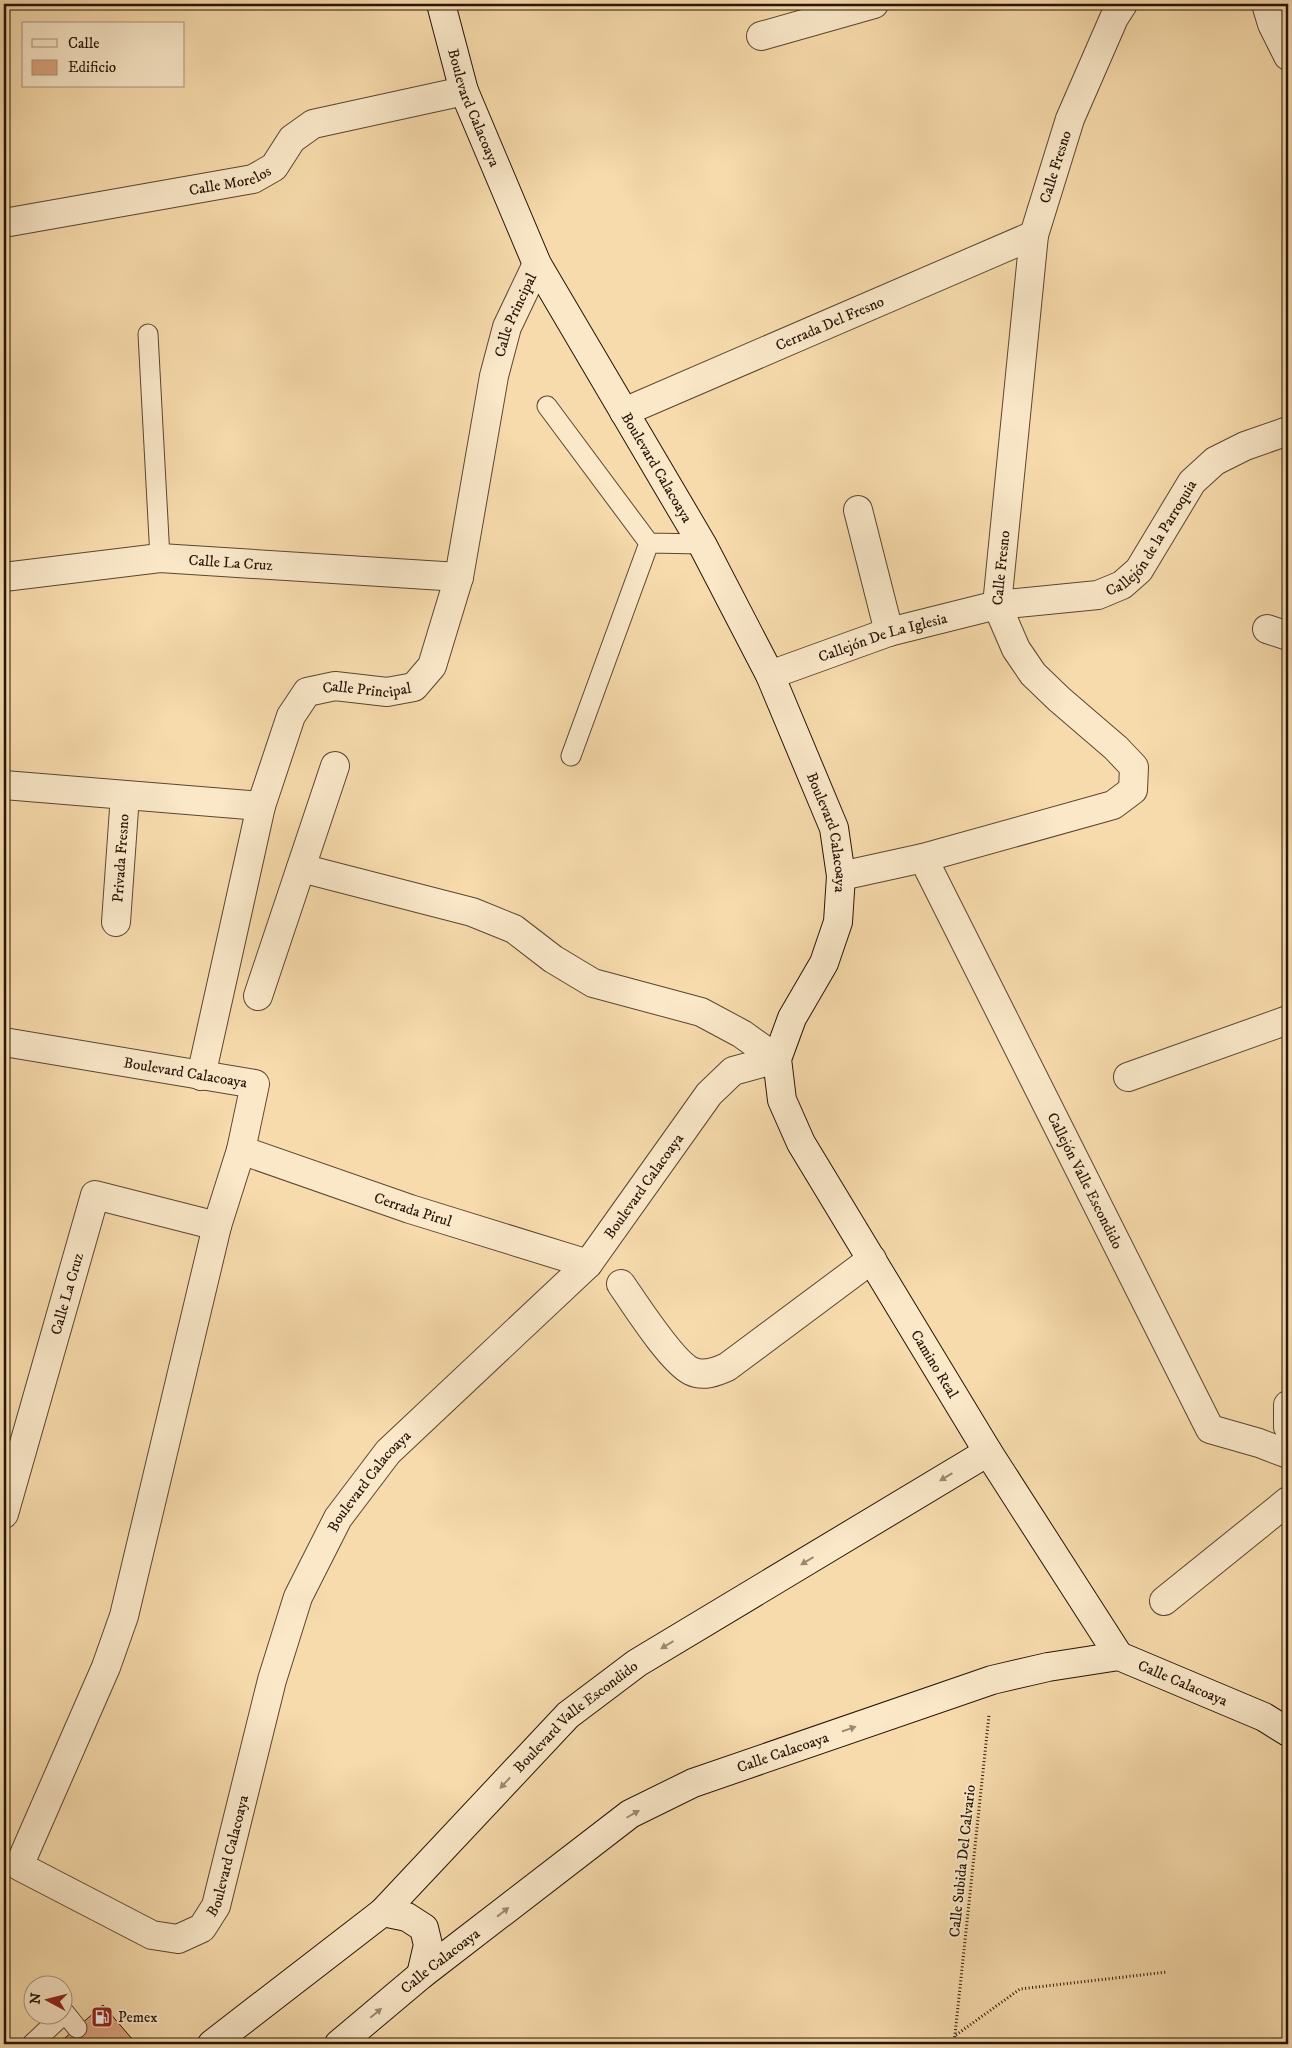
<svg xmlns="http://www.w3.org/2000/svg" width="1292" height="2048" font-family="'IM FELL DW Pica',serif">
<style>
.shadow{fill:#0003}
.building{fill:#dda57e;stroke:#261406}
.lines{fill:none;stroke-linecap:round;stroke-linejoin:round}
.lane-casing{stroke:#5a4630;stroke-width:21}
.street-casing{stroke:#5a4630;stroke-width:30}
.secondary-casing{stroke:#261406;stroke-width:30}
.path{stroke:#261406;stroke-width:3;stroke-dasharray:1 2.5;stroke-linecap:butt}
.lane{stroke:#fae8c9;stroke-width:19}
.street{stroke:#fae8c9;stroke-width:28}
.secondary{stroke:#fae8c9;stroke-width:28}
.oneway{fill:#9b8971}
.labels{text-anchor:middle;stroke-width:4;stroke-linejoin:round;paint-order:stroke}
.street-label{font-size:15px;fill:#261406;stroke:#fae8c9}
.poi-label{font-size:15px;fill:#261406;stroke:#fae8c9;text-anchor:start}
</style>
<rect width="100%" height="100%" fill="#f7dbac"/>
<filter id="stains"><feTurbulence type="fractalNoise" baseFrequency=".004" numOctaves="4"/><feColorMatrix values="0 0 0 0 .2 0 0 0 0 .09 0 0 0 0 .02 0 0 0 .5 -.17"/></filter>
<radialGradient id="worn" r=".72"><stop offset=".6" stop-color="#630" stop-opacity="0"/><stop offset="1" stop-color="#630" stop-opacity=".3"/></radialGradient>
<path class="shadow" d="M103,2007l31,37h-74z"/>
<path class="building" d="M103,2005l30,35 -5,4h-70z"/>
<g class="lines">
<g class="lane-casing">
<path id="lane" d="M148,334l12,224
M547,406l102,137 -78,213
M649,543l53,1
M32,2044l33,-31 12,15"/>
</g>
<g class="street-casing">
<g id="street">
<path d="M1266,4l6,20 16,32"/>
<path d="M761,36l113,-32"/>
<path id="s1" d="M4,223l249,-44 21,-12 18,-28 21,-15 151,-33"/>
<path id="s2" d="M624,412l410,-177"/>
<path d="M858,510l31,122"/>
<path id="s3" d="M4,577l156,-19 299,19"/>
<path d="M1267,629l21,7"/>
<path id="s4" d="M770,675l119,-43 108,-27 101,-10 24,-10 17,-15 53,-88 23,-21 30,-15 43,-15"/>
<path d="M4,785l257,21"/>
<path id="s5" d="M923,858l287,571 49,14 29,11"/>
<path d="M301,868l171,44 42,17 39,30 40,24 108,29 41,22 35,25"/>
<path id="s6" d="M841,876l82,-18 190,-53 20,-15 1,-23 -18,-19 -57,-49 -26,-25 -17,-25 -19,-44 37,-370 36,-116 44,-101 9,-14"/>
<path id="s7" d="M116,922l9,-127"/>
<path d="M258,996l77,-230"/>
<path id="s8" d="M4,1042l251,42 -14,66 -24,76 -93,390 -18,51 -87,199 133,69 26,4 24,-11 14,-22 56,-226 26,-83 40,-79 50,-66 200,-188 121,-170 24,-23 44,-12"/>
<path id="s9" d="M201,1076l60,-270 30,-90 16,-24 28,-6 52,6 27,-5 18,-21 27,-89 35,-201 13,-49 30,-63"/>
<path d="M1128,1077l160,-57"/>
<path id="s10" d="M241,1150l169,59 178,55"/>
<path d="M621,1284c14,20 50,77 70,87 12,6 25,1 36,-4l145,-108"/>
<path d="M1288,1405v22"/>
<path id="s11" d="M4,1514l91,-319 122,31"/>
<path d="M1164,1601l124,-100"/>
</g>
</g>
<g class="secondary-casing">
<g id="secondary">
<path id="s12" d="M441,4l23,87 73,173 165,280 68,131 64,153 7,48 -3,46 -14,41 -32,55 -15,41 5,41 19,43 187,309 131,204"/>
<path d="M383,1912l24,5 17,11 4,17 -7,30"/>
<path id="s13" d="M212,2044l171,-132 185,-197 69,-52 351,-211"/>
<path id="s14" d="M339,2044l82,-69 209,-161 63,-31 299,-103 56,-13 71,-11 145,61 24,15"/>
</g>
</g>
<path class="path" d="M956,2035l64,-46 147,-17
M954,2044l35,-329"/>
<use href="#lane" class="lane"/>
<use href="#street" class="street"/>
<use href="#secondary" class="secondary"/>
</g>
<defs><path id="oneway-solid" d="M-6-.8H1V-3.2L6.5 0L1 3.2V.8H-6Z" transform="scale(1.25)"/></defs>
<g class="oneway">
<use href="#oneway-solid" transform="translate(946 1477) rotate(149)"/>
<use href="#oneway-solid" transform="translate(807 1561) rotate(149)"/>
<use href="#oneway-solid" transform="translate(667 1645) rotate(149)"/>
<use href="#oneway-solid" transform="translate(849 1729) rotate(-19)"/>
<use href="#oneway-solid" transform="translate(505 1783) rotate(133)"/>
<use href="#oneway-solid" transform="translate(633 1814) rotate(-30)"/>
<use href="#oneway-solid" transform="translate(503 1912) rotate(-38)"/>
<use href="#oneway-solid" transform="translate(376 2013) rotate(-40)"/>
</g>
<defs>
<g id="fuel-square" transform="scale(1.125)"><rect x="-9" y="-9" width="18" height="18" rx="4" fill="#8f2418" stroke="#fae8c9"/><path d="M-5.5-6h7V0h2V4h1.3V-2.5L3-4.5l.8-.8L6-3V5H2.5V1h-1V6h-7ZM-4.2-4.7v3.2H.2V-4.7Z" fill="#fff"/></g>
</defs>
<g fill-rule="evenodd">
<use href="#fuel-square" x="102" y="2017"/>
</g>
<g class="labels">
<g class="street-label">
<text dy="5" stroke="none"><textPath href="#s12" startOffset="109">Boulevard Calacoaya</textPath></text>
<text dy="5" stroke="none"><textPath href="#s6" startOffset="988">Calle Fresno</textPath></text>
<text dy="5" stroke="none"><textPath href="#s1" startOffset="230">Calle Morelos</textPath></text>
<text dy="5" stroke="none"><textPath href="#s9" startOffset="898">Calle Principal</textPath></text>
<text dy="5" stroke="none"><textPath href="#s2" startOffset="224">Cerrada Del Fresno</textPath></text>
<text dy="5" stroke="none"><textPath href="#s12" startOffset="514">Boulevard Calacoaya</textPath></text>
<text dy="5" stroke="none"><textPath href="#s4" startOffset="420">Callejón de la Parroquia</textPath></text>
<text dy="5" stroke="none"><textPath href="#s3" startOffset="228">Calle La Cruz</textPath></text>
<text dy="5" stroke="none"><textPath href="#s6" startOffset="582">Calle Fresno</textPath></text>
<text dy="5" stroke="none"><textPath href="#s4" startOffset="119">Callejón De La Iglesia</textPath></text>
<text dy="5" stroke="none"><textPath href="#s9" startOffset="461">Calle Principal</textPath></text>
<text dy="5" stroke="none"><textPath href="#s12" startOffset="919">Boulevard Calacoaya</textPath></text>
<text dy="5" stroke="none"><textPath href="#s7" startOffset="64">Privada Fresno</textPath></text>
<text dy="5" stroke="none"><textPath href="#s8" startOffset="184">Boulevard Calacoaya</textPath></text>
<text dy="5" stroke="none"><textPath href="#s5" startOffset="361">Callejón Valle Escondido</textPath></text>
<text dy="5" stroke="none"><textPath href="#s8" startOffset="2164">Boulevard Calacoaya</textPath></text>
<text dy="5" stroke="none"><textPath href="#s10" startOffset="182">Cerrada Pirul</textPath></text>
<text dy="5" stroke="none"><textPath href="#s11" startOffset="229">Calle La Cruz</textPath></text>
<text dy="5" stroke="none"><textPath href="#s12" startOffset="1508">Camino Real</textPath></text>
<text dy="5" stroke="none"><textPath href="#s8" startOffset="1759">Boulevard Calacoaya</textPath></text>
<text dy="5" stroke="none"><textPath href="#s14" startOffset="956">Calle Calacoaya</textPath></text>
<text dy="5" stroke="none"><textPath href="#s13" startOffset="491">Boulevard Valle Escondido</textPath></text>
<text dy="5" stroke="none"><textPath href="#s14" startOffset="536">Calle Calacoaya</textPath></text>
<text dy="5" stroke="none"><textPath href="#s8" startOffset="1354">Boulevard Calacoaya</textPath></text>
<text transform="translate(962 1861) rotate(-84)" y="5">Calle Subida Del Calvario</text>
<text dy="5" stroke="none"><textPath href="#s14" startOffset="131">Calle Calacoaya</textPath></text>
</g>
<g class="poi-label">
<text x="118" y="2022">Pemex</text>
</g>
</g>
<rect width="1292" height="2048" fill="none" stroke="#f7dbac" stroke-width="20"/>
<rect x="5" y="5" width="1282" height="2038" fill="none" stroke="#261406" stroke-width="2.5"/>
<rect x="10" y="10" width="1272" height="2028" fill="none" stroke="#261406"/>
<rect x="22" y="22" width="162" height="65" fill="#fae8c9" stroke="#a5937b"/>
<rect x="32" y="39" width="25" height="8" fill="#fae8c9" stroke="#a5937b"/>
<text x="68" y="48" font-size="15" fill="#261406">Calle</text>
<rect x="32" y="60" width="25" height="15" fill="#dda57e" stroke="#a5937b"/>
<text x="68" y="72" font-size="15" fill="#261406">Edificio</text>
<g transform="translate(48 2000) rotate(277)"><circle r="24" fill="#fae8c9" stroke="#a5937b"/>
<path d="M0-4L9 19L0 12L-9 19Z" fill="#8f2418"/>
<text y="-8" font-size="14" font-weight="bold" text-anchor="middle" fill="#261406">N</text>
</g>
<rect width="100%" height="100%" filter="url(#stains)"/>
<rect width="100%" height="100%" fill="url(#worn)"/>
</svg>
